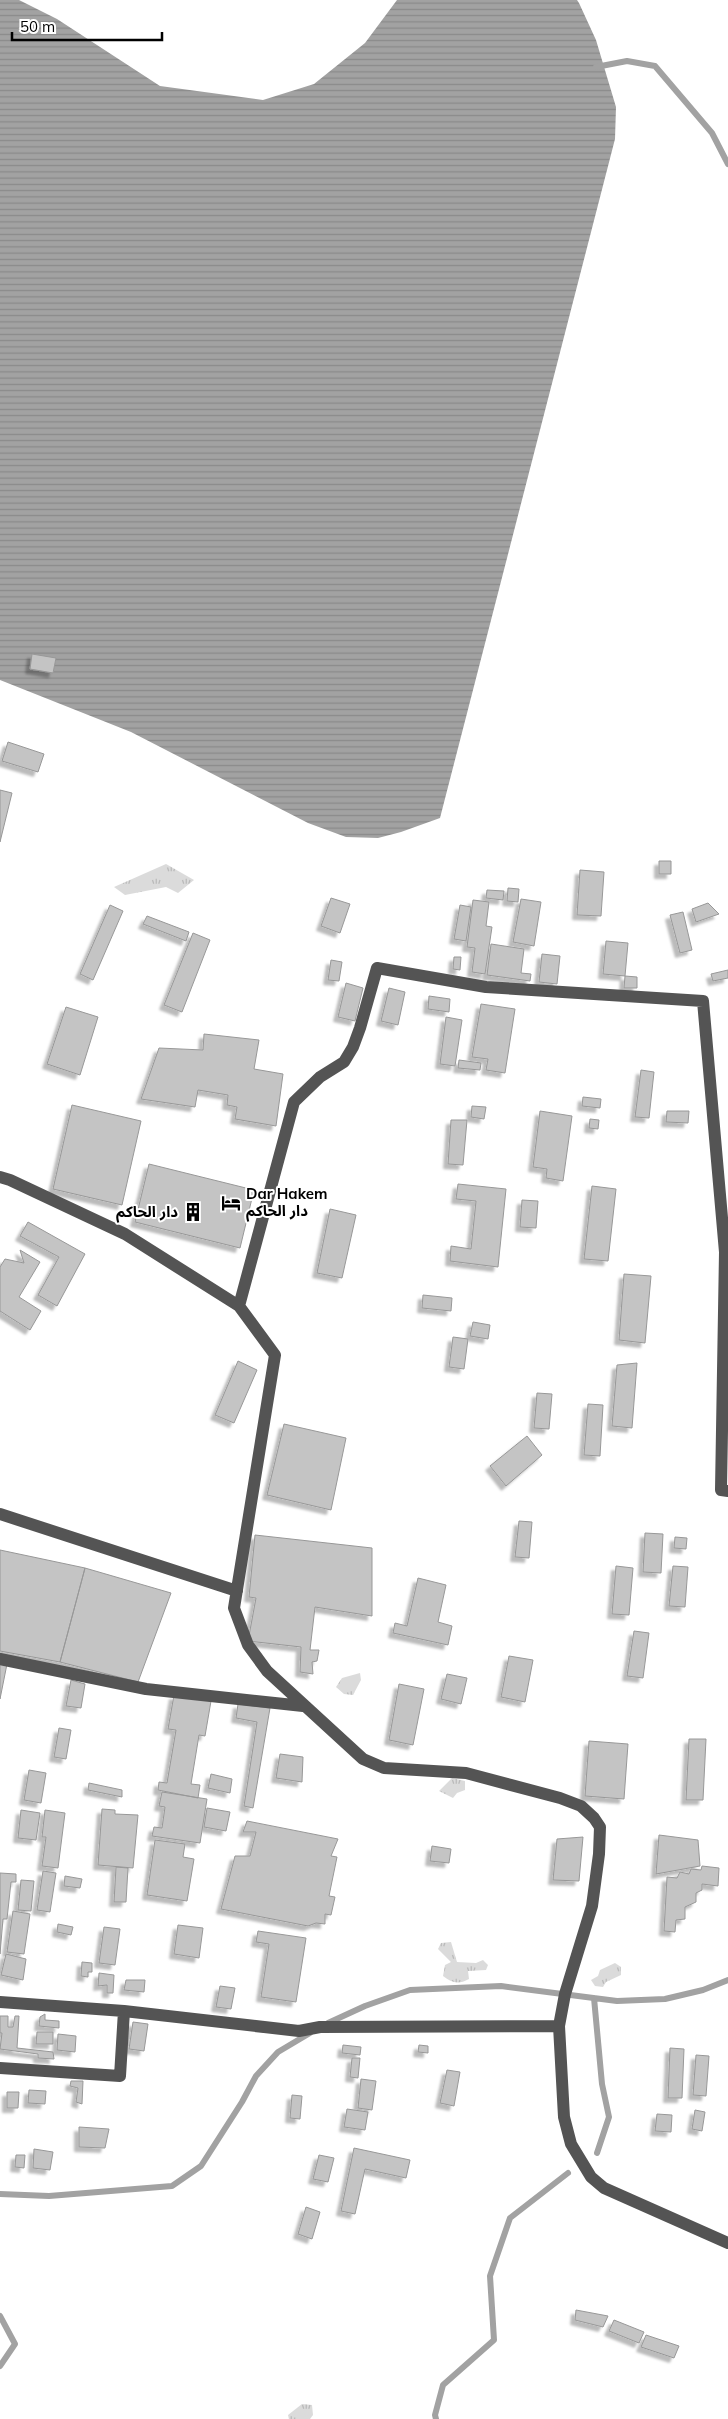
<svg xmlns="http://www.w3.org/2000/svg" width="728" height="2419" font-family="Mulish,'Noto Sans Arabic',sans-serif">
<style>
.grass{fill:url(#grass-tufts)}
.water{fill:url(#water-rules)}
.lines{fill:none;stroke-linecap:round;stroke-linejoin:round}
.stream{stroke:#a2a2a2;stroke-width:6}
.building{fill:#c4c4c4;stroke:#989898;filter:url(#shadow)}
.minor{stroke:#545454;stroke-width:12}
.labels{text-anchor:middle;stroke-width:4;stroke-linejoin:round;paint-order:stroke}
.poi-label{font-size:15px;font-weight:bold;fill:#000;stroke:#fff;text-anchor:start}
</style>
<defs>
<pattern id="grass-tufts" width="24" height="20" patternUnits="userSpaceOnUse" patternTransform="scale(1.25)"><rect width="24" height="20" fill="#dbdbdb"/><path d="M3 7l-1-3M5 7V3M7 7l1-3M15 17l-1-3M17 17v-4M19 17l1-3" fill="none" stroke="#bababa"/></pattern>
<pattern id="water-rules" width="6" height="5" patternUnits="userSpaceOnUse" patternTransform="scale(1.25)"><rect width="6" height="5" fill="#a2a2a2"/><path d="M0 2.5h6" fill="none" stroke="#8a8a8a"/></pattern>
<filter id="shadow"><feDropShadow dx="-4.5" dy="4.5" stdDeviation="1" flood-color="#0004"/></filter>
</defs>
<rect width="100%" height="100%" fill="#fff"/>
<path class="grass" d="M166,864l28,16 -16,13 -12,-6 -41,8 -11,-8z
M360,1673l1,7 -8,15 -9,-1 -8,-7 6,-9z
M452,1778l13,3v9l-8,3 -4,5 -14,-7z
M451,1942l6,20 19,1 7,-3 5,5 -2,5 -18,1 1,8c-11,6 -17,4 -26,-3l2,-11 6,-3 -13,-13 3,-6z
M615,1963l6,4v8l-15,7 -3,5 -8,-1 -4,-6 7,-4 2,-6z
M302,2404l10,1 1,10 -3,4h-21l-1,-4z"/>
<path class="water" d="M0,0h19l38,19 103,67 103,14 51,-16 51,-41 32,-43h180l2,3 17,37 20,67 -1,32 -175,679 -39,14 -23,6 -32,-1 -38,-14 -177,-91 -131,-52z"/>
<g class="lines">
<path class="stream" d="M596,67l31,-6 28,5 57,67 16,31
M594,1998l8,86 7,33 -12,36
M328,2023l37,-17 45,-16 91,-4 116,15 48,-2 38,-9 25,-10
M0,2194l49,2 123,-10 29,-20 41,-64 14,-26 22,-24 32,-19
M0,2316l15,28 -15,22
M436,2419l-1,-4 8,-30 51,-45 -4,-64 20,-58 58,-45"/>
</g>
<path class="building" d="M32,654l24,4 -3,15 -23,-4z
M8,742l36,12 -6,18 -36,-11z
M0,790l12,3 -12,49z
M659,861h12v13h-12z
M580,870l24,2 -3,44 -24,-1z
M508,888l11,1 -1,13 -11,-1z
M487,890l17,1 -1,9 -17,-2z
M331,898l19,6 -10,29 -19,-7z
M521,899l20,3 -7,44 -21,-4z
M473,900l16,2 -3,24 6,1 -7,47 -13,-2 3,-24 -8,-1z
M708,903l11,11 -23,8 -4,-13z
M110,905l13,6 -30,69 -13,-6z
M460,905l11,2 -5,34 -12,-2z
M683,912l9,38 -12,3 -10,-38z
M147,916l42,16 -3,9 -43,-17z
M193,933l17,7 -28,72 -18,-7z
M606,941l22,2 -3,33 -22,-2z
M491,944l33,5 -3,24 10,1 -1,7 -43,-6z
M542,954l18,2 -3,28 -18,-2z
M454,957h7l-1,13 -7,-1z
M331,960l11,2 -3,19 -11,-1z
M728,970v8l-15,3 -2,-7z
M625,976l12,1v11h-13z
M346,983l17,5 -8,33 -17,-4z
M389,988l16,4 -7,33 -17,-4z
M429,996l21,3 -1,13 -21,-3z
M481,1004l34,5 -10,64 -19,-3 2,-11 -16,-2z
M66,1007l32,10 -18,58 -33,-11z
M446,1017l16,3 -7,46 -15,-2z
M204,1034l55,6 -5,29 29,5 -7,52 -41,-7 2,-12 -10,-2 1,-10 -30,-5 -3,17 -54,-8 18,-51 44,2z
M459,1060l22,3 -1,7 -22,-2z
M641,1070l13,2 -5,46 -14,-1z
M583,1097l18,2 -1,9 -18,-2z
M72,1105l69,16 -19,84 -69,-16z
M472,1106l14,1 -2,12 -13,-2z
M540,1111l32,5 -9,65 -17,-3 1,-9 -14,-2z
M667,1111h22l-1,12 -22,-1z
M590,1119l9,1 -1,9 -9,-1z
M451,1120h16l-4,45 -15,-1z
M149,1164l105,26 -14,58 -105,-26z
M458,1184l48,5 -8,78 -48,-6 1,-15 20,3 5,-48 -20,-2z
M592,1186l24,3 -8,72 -24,-2z
M522,1200l16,1 -2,27 -16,-1z
M330,1209l26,6 -14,63 -25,-5z
M28,1222l57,32 -28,52 -19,-11 21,-38 -39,-21z
M20,1250l20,12 -21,35 22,14 -11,19 -30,-19v-44l5,-8 19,4z
M624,1274l27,2 -6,67 -26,-3z
M423,1295l29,3 -1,13 -29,-3z
M473,1322l17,3 -2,14 -18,-3z
M453,1337l15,2 -4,30 -15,-2z
M238,1361l19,9 -23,53 -19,-8z
M637,1363l-5,65 -20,-2 5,-61z
M537,1393l15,1 -3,35 -15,-1z
M588,1404l15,1 -3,51 -16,-1z
M284,1424l62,14 -15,72 -64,-15z
M527,1436l15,19 -36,31 -16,-20z
M519,1521l13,1 -3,36 -14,-1z
M645,1533l18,1 -2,39 -18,-1z
M255,1535l117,13v68l-57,-9 -5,43h9l-2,11 -5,1 1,12 -13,-2 1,-25 -53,-6 8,-43 -7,-1z
M675,1537l12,1 -1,11 -12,-1z
M0,1550l85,18 -25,94 -60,-11z
M616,1566l17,2 -4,47 -17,-1z
M673,1566l15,1 -3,40 -16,-1z
M85,1568l86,25 -33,89 -78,-20z
M418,1578l28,7 -8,37 14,4 -4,19 -55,-12 2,-10 12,3z
M634,1631l15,2 -6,45 -16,-2z
M509,1656l24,4 -8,42 -24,-5z
M0,1663l7,1 -7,35z
M447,1674l20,4 -6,26 -20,-5z
M71,1680l14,4 -4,24 -15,-2z
M399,1684l25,5 -11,56 -24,-5z
M174,1695l37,6 -6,35 -6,-1 -8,49 9,1 -2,13 -40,-8 1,-8 8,1 9,-53 -8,-1z
M238,1704l32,4 -17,100 -9,-2 13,-84 -21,-4z
M59,1728l12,2 -5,29 -12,-2z
M689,1739h17l-3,61h-17z
M589,1741l39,3 -4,55 -39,-3z
M280,1754l23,3 -1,25 -26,-4z
M29,1770l17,3 -5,30 -17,-3z
M211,1774l21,5 -2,14 -22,-5z
M89,1783l33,7v7l-34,-7z
M162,1792l45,7 -7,44 -48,-7 2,-9 8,1 3,-21 -6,-1z
M207,1808l23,4 -4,19 -22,-4z
M102,1809l13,1v4l23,1 -5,53 -35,-3z
M21,1810l19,3 -4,27 -18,-2z
M45,1810l20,3 -7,55 -16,-2 4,-29h-4z
M247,1821l91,18 -7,17 6,1 -8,39 6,1 -4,18 -6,-1v10l-9,-1 -8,3 -87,-17 14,-53h15l6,-24h-13z
M659,1835l39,5 2,26 -44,8z
M583,1837l-4,44 -26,-1 4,-41z
M155,1840l30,4 -2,13 11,2 -7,42 -40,-6z
M432,1846l19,3 -2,14 -19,-2z
M702,1866l17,2 -1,18 -16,-2v6l-6,3v9l-11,5v12l-9,1 -1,12 -11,-1 3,-54 10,1 3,-6 9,2 2,-5 10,1z
M116,1867l12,1 -2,34h-12z
M43,1871l13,2 -6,39 -13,-2z
M0,1873l16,1v8h-5l-4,37h-4l-3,35z
M65,1876l17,3 -2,9 -16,-2z
M21,1880l13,1 -3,30 -13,-1z
M13,1911l17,3 -6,40 -17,-2z
M58,1924l15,3 -2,8 -14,-3z
M178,1925l25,3 -4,30 -25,-4z
M104,1927l16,2 -5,36 -16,-2z
M258,1931l48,7 -10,64 -35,-5 8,-53 -13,-2z
M6,1954l20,5 -3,21 -22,-5z
M82,1962l10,1v9h-4v5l-7,-1z
M99,1973l15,2 -1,18h-6v-8l-9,1z
M126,1980h19l-1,12 -20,-2z
M220,1986l15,2 -4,21 -15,-2z
M45,2014v6l14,1v7l-20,-2 1,-9z
M0,2016h8v11h5l2,-11h4l-2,32 36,4 1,7 -16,-1v-4l-38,-5 2,-16h-2z
M133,2022l15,2 -4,27 -15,-2z
M37,2032h16v12h-17z
M58,2034l18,2 -1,16 -18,-2z
M343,2045l18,2 -1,8 -18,-2z
M419,2045l9,1v7l-10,-1z
M670,2048l14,1 -2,49h-14z
M696,2055l13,1 -3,40 -13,-1z
M352,2058h8l-2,20 -8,-1z
M447,2070l13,2 -6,34 -14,-3z
M361,2079l15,2 -4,29 -14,-2z
M71,2081h12l-1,23 -6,-2 2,-14 -8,-2z
M29,2090l17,1 -1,13 -17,-1z
M7,2092h12l-1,16h-11z
M292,2095l10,1 -2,23 -10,-1z
M347,2109l21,3 -3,18 -21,-3z
M695,2110l10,2 -3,19 -10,-2z
M657,2114l15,1 -1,17 -16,-1z
M79,2127l30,2 -4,19 -26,-1z
M354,2148l56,12 -4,18 -41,-9 -10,45 -14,-3z
M34,2149l19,3 -3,18 -17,-2z
M16,2155h9l-1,13 -9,-1z
M319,2155l15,3 -6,24 -15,-3z
M306,2207l14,5 -8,27 -14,-5z
M576,2310l32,6 -5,11 -28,-7z
M614,2320l30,12 -5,11 -30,-12z
M646,2335l33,11 -5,12 -33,-11z"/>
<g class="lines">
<path class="minor" d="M0,1177l10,3 115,54 114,72 36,49 -41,253 14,37 19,26 96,88 21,9 82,5 94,25 21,8 13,12 6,9 -1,27 -7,52 -27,88 -6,32 5,91 7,27 20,33 13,11 124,55
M239,1306l55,-204 26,-25 24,-15 9,-15 7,-19 17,-60 109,19 217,14 22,251 -4,238 7,1
M0,1514l237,77
M0,1659l146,30 157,17
M0,2002l124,9 175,20 21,-4 239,-1
M0,2068l120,8 4,-65"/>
</g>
<defs>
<g id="hotel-bare" transform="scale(1.5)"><path d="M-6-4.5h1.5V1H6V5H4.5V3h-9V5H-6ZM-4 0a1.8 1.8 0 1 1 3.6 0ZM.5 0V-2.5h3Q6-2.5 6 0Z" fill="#000" stroke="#fff" stroke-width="2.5" paint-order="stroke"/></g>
<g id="building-bare" transform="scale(1.5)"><path d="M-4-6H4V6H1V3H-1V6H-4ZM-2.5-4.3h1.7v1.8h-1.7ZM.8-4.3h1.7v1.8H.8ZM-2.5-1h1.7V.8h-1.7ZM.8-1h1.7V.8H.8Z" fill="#000" stroke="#fff" stroke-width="2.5" paint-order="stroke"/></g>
</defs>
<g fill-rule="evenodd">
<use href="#hotel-bare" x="231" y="1203"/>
<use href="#building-bare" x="193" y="1212"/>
</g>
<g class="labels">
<g class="poi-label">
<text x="246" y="1199">Dar Hakem<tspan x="246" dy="17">دار الحاكم</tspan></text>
<text x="178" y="1217" text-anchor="end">دار الحاكم</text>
</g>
</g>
<path d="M12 32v8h150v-8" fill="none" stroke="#000000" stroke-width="2.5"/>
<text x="20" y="32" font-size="15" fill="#000000" stroke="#ffffff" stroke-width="4" paint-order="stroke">50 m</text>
</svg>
